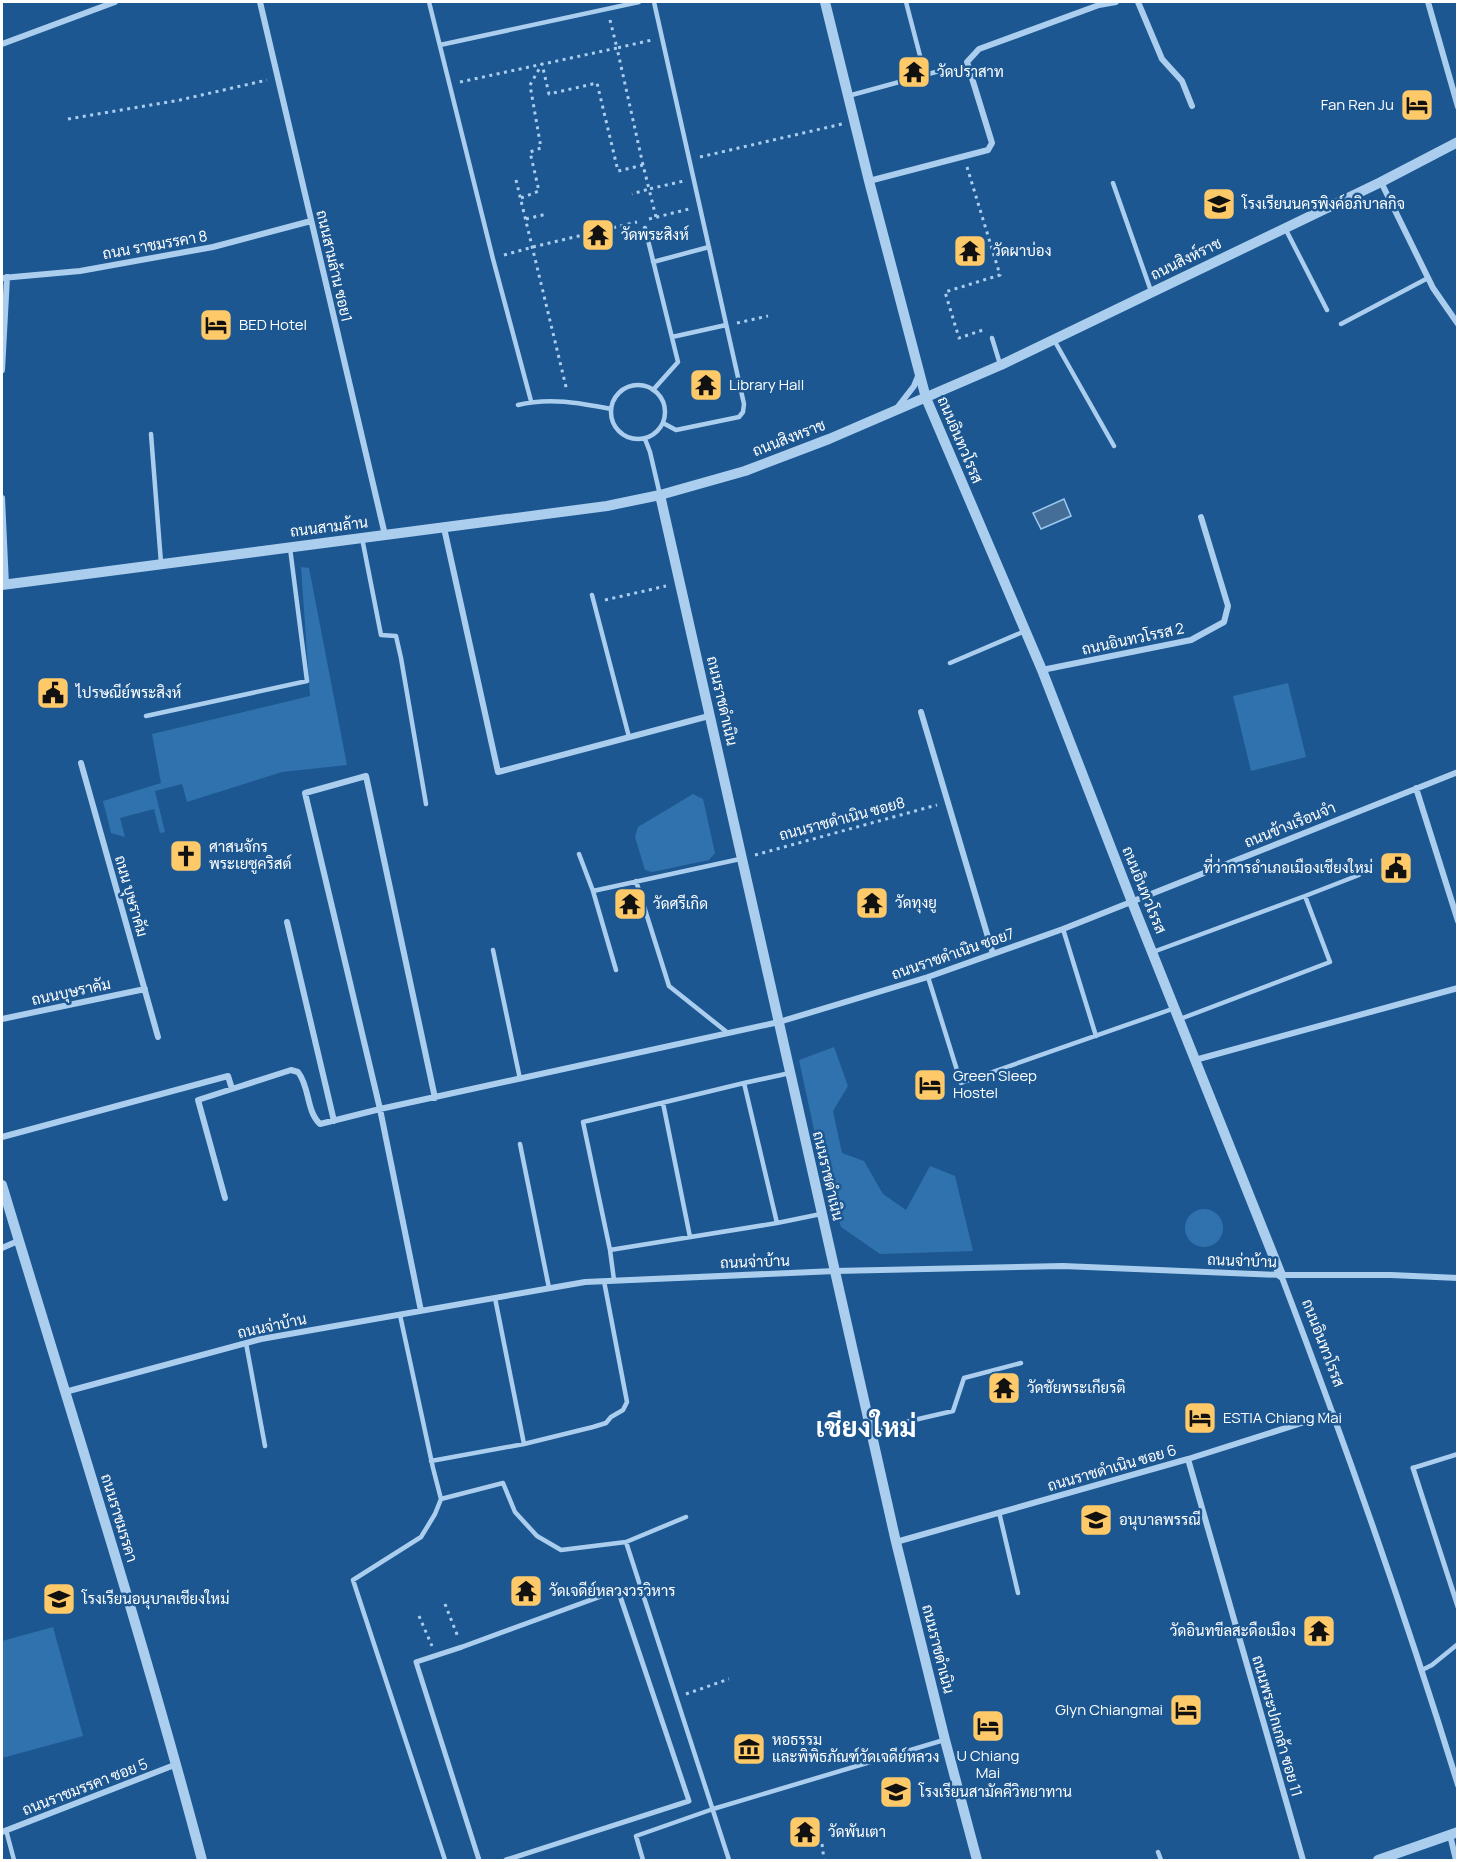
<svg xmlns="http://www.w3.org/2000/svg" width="1459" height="1862" font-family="Manrope,Sarabun,sans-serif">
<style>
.green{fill:#2f72ae}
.water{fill:#446e97;stroke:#9ecaf0;stroke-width:1.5}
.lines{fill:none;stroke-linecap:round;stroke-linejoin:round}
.path{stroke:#abceee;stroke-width:3;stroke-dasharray:3 4.5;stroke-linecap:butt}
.service{stroke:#abceee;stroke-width:4.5}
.pedestrian{stroke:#abceee;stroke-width:5}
.minor{stroke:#abceee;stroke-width:6}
.tertiary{stroke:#abceee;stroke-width:10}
.labels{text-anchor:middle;stroke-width:5;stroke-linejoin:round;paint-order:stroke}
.poi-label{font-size:15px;fill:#fff;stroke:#1c5791;text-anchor:start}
.street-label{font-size:15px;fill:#fff;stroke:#1c5791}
.town-label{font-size:27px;font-weight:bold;fill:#fff;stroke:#1c5791}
</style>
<rect width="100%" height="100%" fill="#1c5791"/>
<path class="green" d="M301,567l8,1 38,197 -65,7 -95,30 -5,-18 -27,7 10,41 -5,1 -6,-24 -34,9 5,19 -14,-4 -8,-32 58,-18 -9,-49 158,-38z
M1288,683l18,74 -55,14 -18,-75z
M693,794l10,5 12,54 -6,7 -57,12 -7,-2 -10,-33 3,-10z
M834,1047l14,39 -15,25 9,42 22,8 19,33 23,16 24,-44 25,10 18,75 -93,3 -39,-27 -20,-65 -22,-102z
M1185 1228a19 19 0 1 1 38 0a19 19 0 1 1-38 0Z
M53,1627l30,109 -81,22v-117z"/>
<path class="water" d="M1064,499l7,17 -30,13 -8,-16z"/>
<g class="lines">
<path class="path" d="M610,20l7,28 35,-8
M460,82l157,-34 26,117
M68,119l112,-19 87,-20
M700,157l142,-33
M967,167l33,108 -55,17 14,46 24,-8
M516,180l51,211
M521,198l18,-7 -9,-39 11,-4 -11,-63 12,-21 7,30 48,-11 21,88 25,-6 6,24 -17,5
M656,217l-7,-28 35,-8
M526,219l21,-5
M649,219l40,-10
M504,255l29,-8 104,-25
M737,323l31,-7
M605,600l61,-14
M755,855l182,-50
M445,1604l13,33
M419,1616l13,30
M686,1694l43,-15
M822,1844l2,16"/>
<path class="service" d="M429,2l64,257 38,142
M654,2l90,402 -1,8 -4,5 -63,13 -13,-7
M906,2l19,73
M440,45l199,-43
M848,96l95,-26
M1113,183l38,108
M645,228l33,134 -25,28
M1286,230l41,80
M653,262l56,-15
M1341,324l87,-46
M672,337l54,-12
M992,338l8,26
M1054,340l60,106
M611 412a27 27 0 1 1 54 0a27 27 0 1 1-54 0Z
M518,405c31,-8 62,-2 93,4
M151,434l10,129
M645,439l5,13 10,43
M362,538l19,97 15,1 5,22 25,146
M592,595l37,142
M950,663l75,-32
M146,716l161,-35 -17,-133
M579,854l14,37 147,-32
M636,881l33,105 59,47
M593,891l23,79
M1305,896l54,-21
M1063,929l33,107
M493,950l27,129
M1153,952l152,-56 25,66 -150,57
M928,977l33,106 214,-75
M790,1073l-46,10 33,140 44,-9
M744,1083l-161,39 27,128 167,-27
M663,1103l27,134
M520,1144l29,144
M610,1250l4,30
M495,1298l29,146
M400,1315l33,153 8,31 -6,15 -14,23 -68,43 92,280
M246,1343l19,103
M871,1430l82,-19 11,-33 57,-15
M431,1461l93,-17 69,-17 13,-4 5,-6 12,-7 4,-8 -23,-121
M1413,1468l45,-14
M441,1499l62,-16 12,29 22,24 24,14 65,-8 60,-25
M999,1512l19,81
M626,1542l103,318
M1422,1670l10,-5 26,-21
M6,1830l8,30
M1158,1852l3,8
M643,1860l-7,-24 77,-27 231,-69"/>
<path class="pedestrian" d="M1413,1468l45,139
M479,1860l-63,-198 46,-15 156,-57 71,211 -183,59"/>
<path class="minor" d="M260,2l125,533
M1138,2l24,57 20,22 10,25
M1428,2l30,105
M2,44l113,-42
M869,181l119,-31 4,-7 -25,-81 12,-13 120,-44 17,-3
M1381,182l52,106 25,36
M2,278l78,-7 133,-24 98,-26
M2,370l5,-93
M897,408l17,-22 5,-12
M2,498l4,87
M444,528l54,244 211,-56
M1042,670l149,-30 33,-18 4,-16 -27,-89
M921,712l72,242
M81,763l77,274
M1416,788l42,133
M287,922l47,199
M2,1019l143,-30
M1195,1060l263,-72
M2,1137l226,-61 4,13 59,-19 7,2c12,15 8,39 22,52l60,-15 399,-87 149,-45 135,-48 395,-157
M225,1198l-27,-98 34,-11
M2,1248l16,-7
M1281,1275c64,168 124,338 177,510
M421,1311l-41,-202 -75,-316 61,-17 69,322
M65,1392l196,-53 324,-57 250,-11 228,-5 218,9h110l67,3
M1188,1459l115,401
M896,1542l292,-83 145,-46
M2,1832l175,-68
M1450,1835l6,25"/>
<path class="tertiary" d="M825,2l44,179 57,217 116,272 90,232 149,373
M660,495l236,1047 49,198 32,120
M2,585l605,-79 53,-11 85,-24 84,-32 172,-74 380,-183 77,-40
M2,1185c68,225 140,449 200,675
M1378,1860l80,-28"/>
</g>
<defs>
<g id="temple-square" transform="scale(1.725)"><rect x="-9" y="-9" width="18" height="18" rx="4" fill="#fec969" stroke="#1c5791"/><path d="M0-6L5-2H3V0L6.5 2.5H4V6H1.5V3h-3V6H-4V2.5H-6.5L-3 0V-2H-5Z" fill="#111"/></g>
<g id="hotel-square" transform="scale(1.725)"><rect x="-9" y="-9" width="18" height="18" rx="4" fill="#fec969" stroke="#1c5791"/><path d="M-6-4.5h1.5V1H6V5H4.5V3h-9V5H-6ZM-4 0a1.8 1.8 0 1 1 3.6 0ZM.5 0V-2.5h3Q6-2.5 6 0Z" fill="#111"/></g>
<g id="school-square" transform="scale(1.725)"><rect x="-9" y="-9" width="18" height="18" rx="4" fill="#fec969" stroke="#1c5791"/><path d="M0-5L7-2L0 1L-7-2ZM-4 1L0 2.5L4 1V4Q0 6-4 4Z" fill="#111"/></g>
<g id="civic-square" transform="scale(1.725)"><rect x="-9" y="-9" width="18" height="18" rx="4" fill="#fec969" stroke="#1c5791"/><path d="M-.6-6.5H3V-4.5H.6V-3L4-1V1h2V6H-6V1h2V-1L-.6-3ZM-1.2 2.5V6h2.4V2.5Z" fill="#111"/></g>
<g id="church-square" transform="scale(1.725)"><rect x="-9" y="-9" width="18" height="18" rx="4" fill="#fec969" stroke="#1c5791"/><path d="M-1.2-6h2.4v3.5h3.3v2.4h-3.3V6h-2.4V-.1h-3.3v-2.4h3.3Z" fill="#111"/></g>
<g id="museum-square" transform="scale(1.725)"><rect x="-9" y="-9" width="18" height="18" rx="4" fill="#fec969" stroke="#1c5791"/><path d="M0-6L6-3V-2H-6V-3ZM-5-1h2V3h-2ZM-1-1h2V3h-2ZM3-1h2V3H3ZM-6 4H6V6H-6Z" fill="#111"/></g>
</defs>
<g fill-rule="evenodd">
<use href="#temple-square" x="914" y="72"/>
<use href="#hotel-square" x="1417" y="105"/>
<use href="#school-square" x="1219" y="204"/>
<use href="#temple-square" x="598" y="235"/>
<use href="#temple-square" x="970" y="251"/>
<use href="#hotel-square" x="216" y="325"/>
<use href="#temple-square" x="706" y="385"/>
<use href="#civic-square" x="53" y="693"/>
<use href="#church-square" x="186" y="856"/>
<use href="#civic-square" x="1396" y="868"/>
<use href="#temple-square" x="872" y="903"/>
<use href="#temple-square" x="630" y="904"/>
<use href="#hotel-square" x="930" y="1085"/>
<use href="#temple-square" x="1004" y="1388"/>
<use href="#hotel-square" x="1200" y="1418"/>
<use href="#school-square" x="1096" y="1520"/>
<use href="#temple-square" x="526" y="1591"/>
<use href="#school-square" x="59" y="1599"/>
<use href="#temple-square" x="1319" y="1631"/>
<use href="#hotel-square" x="1186" y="1710"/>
<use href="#hotel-square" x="988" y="1726"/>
<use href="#museum-square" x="749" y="1749"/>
<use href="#school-square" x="896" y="1792"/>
<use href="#temple-square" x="805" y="1832"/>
</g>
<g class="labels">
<g class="poi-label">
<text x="937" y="77">วัดปราสาท</text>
<text x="1394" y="110" text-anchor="end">Fan Ren Ju</text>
<text x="1242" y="209">โรงเรียนนครพิงค์อภิบาลกิจ</text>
<text x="621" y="240">วัดพระสิงห์</text>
<text x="993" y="256">วัดผาบ่อง</text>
<text x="239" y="330">BED Hotel</text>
<text x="729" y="390">Library Hall</text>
<text x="76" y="698">ไปรษณีย์พระสิงห์</text>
<text x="209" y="852">ศาสนจักร<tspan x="209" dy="17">พระเยซูคริสต์</tspan></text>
<text x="1373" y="873" text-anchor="end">ที่ว่าการอำเภอเมืองเชียงใหม่</text>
<text x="895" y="908">วัดทุงยู</text>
<text x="653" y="909">วัดศรีเกิด</text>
<text x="953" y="1081">Green Sleep<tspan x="953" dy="17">Hostel</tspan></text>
<text x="1027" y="1393">วัดชัยพระเกียรติ</text>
<text x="1223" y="1423">ESTIA Chiang Mai</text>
<text x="1119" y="1525">อนุบาลพรรณี</text>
<text x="549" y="1596">วัดเจดีย์หลวงวรวิหาร</text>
<text x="82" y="1604">โรงเรียนอนุบาลเชียงใหม่</text>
<text x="1296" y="1636" text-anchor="end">วัดอินทขีลสะดือเมือง</text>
<text x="1163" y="1715" text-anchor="end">Glyn Chiangmai</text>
<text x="772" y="1745">หอธรรม<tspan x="772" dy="17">และพิพิธภัณฑ์วัดเจดีย์หลวง</tspan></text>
<text x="988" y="1761" text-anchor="middle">U Chiang<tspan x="988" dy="17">Mai</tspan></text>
<text x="919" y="1797">โรงเรียนสามัคคีวิทยาทาน</text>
<text x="828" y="1837">วัดพันเตา</text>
</g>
<g class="street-label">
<text transform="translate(155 245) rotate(-10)" y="5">ถนน ราชมรรคา 8</text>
<text transform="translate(1186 259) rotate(-26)" y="5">ถนนสิงห์ราช</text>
<text transform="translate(334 266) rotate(77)" y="5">ถนนสามล้าน ซอย1</text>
<text transform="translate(789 438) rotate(-21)" y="5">ถนนสิงหราช</text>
<text transform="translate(960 440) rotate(67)" y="5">ถนนอินทวโรรส</text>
<text transform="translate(329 527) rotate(-7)" y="5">ถนนสามล้าน</text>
<text transform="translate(1133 639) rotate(-12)" y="5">ถนนอินทวโรรส 2</text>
<text transform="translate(722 701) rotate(77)" y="5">ถนนราชดำเนิน</text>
<text transform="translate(842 819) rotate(-15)" y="5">ถนนราชดำเนิน ซอย8</text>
<text transform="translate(1290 825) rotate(-22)" y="5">ถนนข้างเรือนจำ</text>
<text transform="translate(1144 890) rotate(68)" y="5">ถนนอินทวโรรส</text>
<text transform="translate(131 896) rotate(74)" y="5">ถนน บุษราคัม</text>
<text transform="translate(953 954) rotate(-19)" y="5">ถนนราชดำเนิน ซอย7</text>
<text transform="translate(71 992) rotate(-12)" y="5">ถนนบุษราคัม</text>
<text transform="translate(828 1176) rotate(77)" y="5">ถนนราชดำเนิน</text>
<text transform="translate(1242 1261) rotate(2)" y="5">ถนนจ่าบ้าน</text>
<text transform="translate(755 1262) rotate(-2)" y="5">ถนนจ่าบ้าน</text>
<text transform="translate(272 1326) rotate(-12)" y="5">ถนนจ่าบ้าน</text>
<text transform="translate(1323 1343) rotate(69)" y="5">ถนนอินทวโรรส</text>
<text transform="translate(1112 1468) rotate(-16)" y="5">ถนนราชดำเนิน ซอย 6</text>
<text transform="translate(119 1518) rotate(73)" y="5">ถนนราชมรรคา</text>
<text transform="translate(938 1649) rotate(76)" y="5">ถนนราชดำเนิน</text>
<text transform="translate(1277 1726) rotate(74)" y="5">ถนนพระปกเกล้า ซอย 11</text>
<text transform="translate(85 1787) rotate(-21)" y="5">ถนนราชมรรคา ซอย 5</text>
</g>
<g class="town-label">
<text x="866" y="1437">เชียงใหม่</text>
</g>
</g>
<rect width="1459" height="1862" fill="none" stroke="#ffffff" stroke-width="6"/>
</svg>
